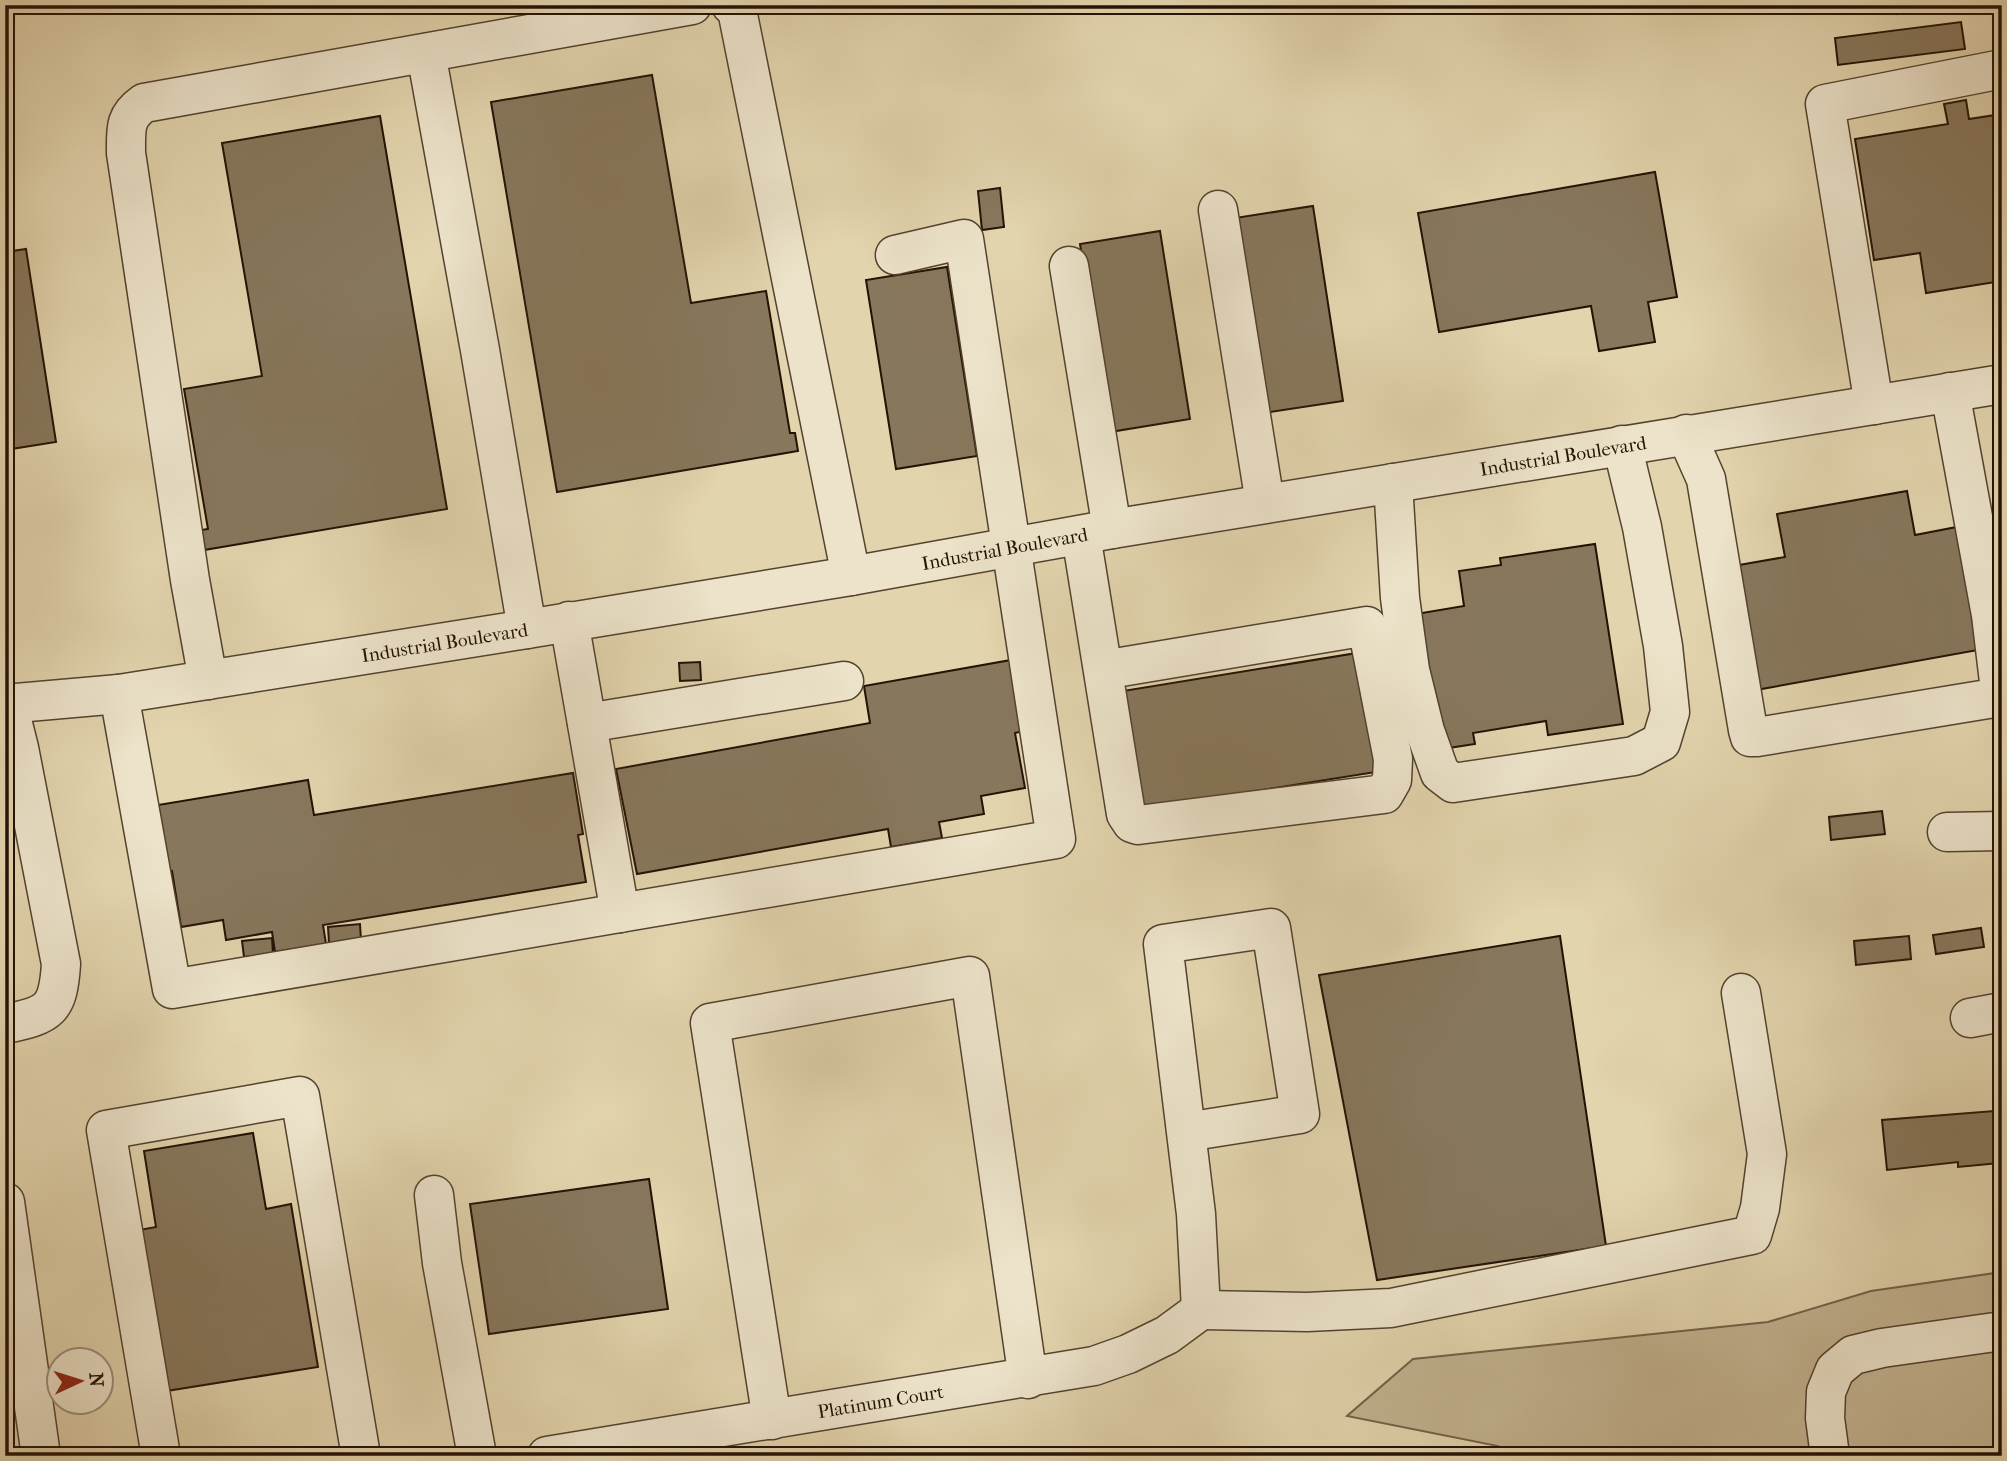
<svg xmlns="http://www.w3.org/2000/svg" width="2007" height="1461" font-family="'IM FELL French Canon',serif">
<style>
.green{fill:#c2b390;stroke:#73624a;stroke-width:2}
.building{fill:#87775c;stroke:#241205;stroke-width:2}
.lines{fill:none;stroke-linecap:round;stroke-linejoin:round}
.minor-casing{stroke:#54422f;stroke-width:41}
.minor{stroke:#ece3ca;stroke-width:38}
.labels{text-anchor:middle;stroke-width:6;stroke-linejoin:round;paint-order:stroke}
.street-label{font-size:19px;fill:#241205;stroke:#ece3ca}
</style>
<rect width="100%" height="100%" fill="#e2d4ad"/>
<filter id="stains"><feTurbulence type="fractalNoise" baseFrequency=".00286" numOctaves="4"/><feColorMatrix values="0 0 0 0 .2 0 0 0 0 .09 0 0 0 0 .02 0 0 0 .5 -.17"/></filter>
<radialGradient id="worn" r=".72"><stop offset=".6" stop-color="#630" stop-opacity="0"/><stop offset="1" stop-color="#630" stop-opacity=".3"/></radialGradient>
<path class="green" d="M2002,1272v184h-501l-3,-10 -151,-30 66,-57 355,-37 103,-31z"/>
<path class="building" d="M1895,5h53l-51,9z
M1961,22l4,27 -127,16 -3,-27z
M652,75l39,228 75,-12 24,142h5l3,18 -241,41 -66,-390z
M1966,100l3,19 33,-5v167l-76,12 -6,-40 -46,7 -19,-121 93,-15 -4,-20z
M380,116l67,393 -243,41 -3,-20 7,-1 -24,-140 78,-13 -40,-233z
M1655,172l22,125 -29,5 7,40 -56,9 -8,-45 -152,26 -21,-119z
M1000,188l4,39 -22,3 -4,-39z
M1313,206l30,195 -79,12 -29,-195z
M1160,231l30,188 -80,13 -30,-188z
M26,249l30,193 -51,8v-198z
M947,267l30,189 -81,13 -30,-189z
M1907,491l8,44 52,-10 22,123 -233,42 -23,-124 52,-9 -8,-43z
M1595,544l28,180 -75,11 -2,-14 -73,12 2,11 -33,5 -26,-135 48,-8 -5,-35 42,-6 -1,-7z
M1357,653l19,119 -233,37 -20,-118z
M1011,660l13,71 -9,2 10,55 -44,8 3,18 -45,8 3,16 -51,9 -3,-18 -251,45 -21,-105 254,-46 -6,-37z
M700,662l1,18 -21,1 -1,-18z
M573,773l10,61 -5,1 8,47 -263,43 3,19 -51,8 -3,-20 -46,8 -3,-20 -42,7 -9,-56 -3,1 -11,-67 150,-25 6,35z
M1882,811l3,23 -54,6 -2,-23z
M360,924l1,16 -32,3 -1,-16z
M1981,928l3,19 -48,7 -3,-19z
M1560,936l46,310 -229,34 -58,-305z
M1909,936l2,23 -55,6 -2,-24z
M272,938l1,16 -29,3 -2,-16z
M1994,1111l5,52 -41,4v-5l-71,8 -5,-50z
M253,1133l13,76 25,-5 27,163 -158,25 -26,-161 22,-4 -12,-76z
M649,1179l19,130 -179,25 -19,-130z"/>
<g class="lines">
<g class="minor-casing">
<g id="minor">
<path d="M731,5l6,5 114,566"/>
<path d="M426,53l54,297 47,279"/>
<path d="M1218,210l47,293"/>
<path d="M1069,266l43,263"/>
<path d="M1874,405l-49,-301 177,-35"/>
<path d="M1686,434l20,45 42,251 2,7h7l237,-39 6,-8 -9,-75 -41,-223"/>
<path d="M1393,483l7,115 10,72 15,61 15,42 13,10 181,-27 27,-14 9,-30 -7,-66 -21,-119 -20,-82"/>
<path d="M1081,535l45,279 6,9 6,2 246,-31 8,-14 1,-21 -26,-133 -264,44"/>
<path d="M569,621l51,292"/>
<path d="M208,680l-18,-100 -64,-427c0,-24 -2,-36 18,-50l548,-98"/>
<path d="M119,694l53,295 884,-150 -92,-600 -69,16"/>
<path id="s1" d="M5,704l114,-10 408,-65 324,-53 261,-47 890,-145"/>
<path d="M587,723l257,-42"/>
<path d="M1947,832l55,-1"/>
<path d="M1970,1018l32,-6"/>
<path d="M5,1024c45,-9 53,-14 56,-60l-42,-216 -11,-44"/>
<path d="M1186,1132l114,-18 -29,-186 -108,16 33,270 5,96"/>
<path d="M434,1195l8,68 35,193"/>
<path d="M5,1202l36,254"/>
<path d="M1201,1310l106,2 84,-4 361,-73 8,-27 7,-54 -26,-161"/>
<path d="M772,1420l-62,-397 260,-47 58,403"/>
<path d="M161,1456l-55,-326 194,-34 61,360"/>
<path id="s2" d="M547,1456l547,-90 34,-12 39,-19 34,-25"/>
<path d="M1830,1456l-5,-38 1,-26 9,-22 18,-15 29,-7 120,-17"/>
</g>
</g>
<use href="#minor" class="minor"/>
</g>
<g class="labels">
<g class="street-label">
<text dy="7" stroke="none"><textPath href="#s1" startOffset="1578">Industrial Boulevard</textPath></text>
<text dy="7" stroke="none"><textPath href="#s1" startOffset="1012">Industrial Boulevard</textPath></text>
<text dy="7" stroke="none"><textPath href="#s1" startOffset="444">Industrial Boulevard</textPath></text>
<text dy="7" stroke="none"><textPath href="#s2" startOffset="338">Platinum Court</textPath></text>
</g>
</g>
<rect width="2007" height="1461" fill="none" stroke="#e2d4ad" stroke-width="28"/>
<rect x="7" y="7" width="1993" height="1447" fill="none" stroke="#241205" stroke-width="3.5"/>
<rect x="14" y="14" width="1979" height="1433" fill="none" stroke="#241205" stroke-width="2"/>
<g transform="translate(80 1381) rotate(86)"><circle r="33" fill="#ece3ca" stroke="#9c8f7b" stroke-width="2"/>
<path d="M0-5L12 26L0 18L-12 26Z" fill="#8f2418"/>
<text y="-10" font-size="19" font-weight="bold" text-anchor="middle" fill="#241205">N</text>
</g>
<rect width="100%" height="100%" filter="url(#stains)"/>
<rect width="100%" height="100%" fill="url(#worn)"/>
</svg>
